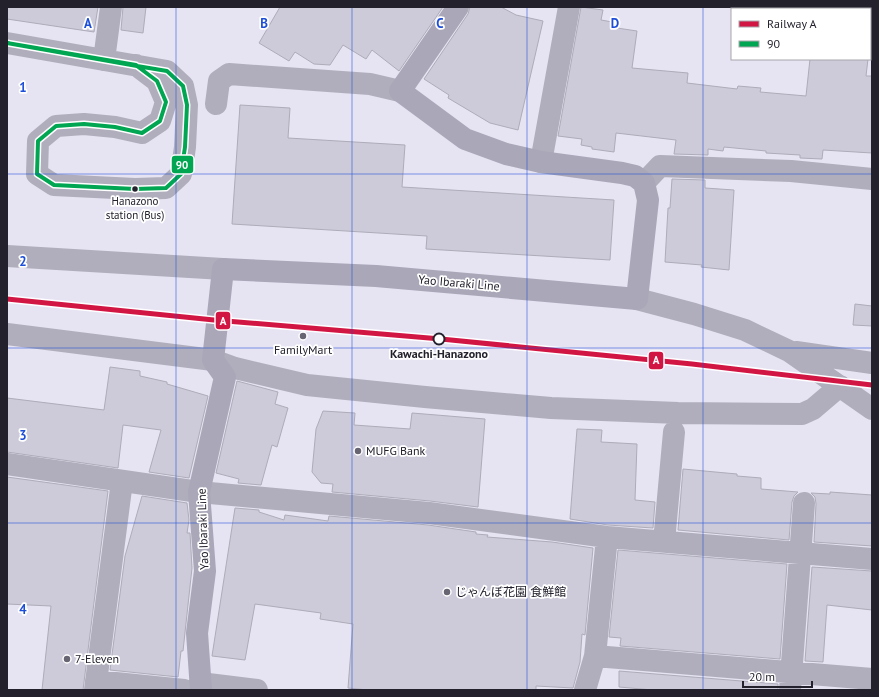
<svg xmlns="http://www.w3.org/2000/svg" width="879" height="697" font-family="'PT Sans','Noto Sans JP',sans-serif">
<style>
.building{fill:#cdcada;stroke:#aeacb8}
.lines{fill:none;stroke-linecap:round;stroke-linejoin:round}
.minor{stroke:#b0aebc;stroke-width:22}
.major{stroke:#aaa7b8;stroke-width:22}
.bus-1-casing{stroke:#fff;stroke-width:7}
.bus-1{stroke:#00a651;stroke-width:4}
.rail-1-casing{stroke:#fff;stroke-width:8}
.rail-1{stroke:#d21644;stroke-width:5}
.grid{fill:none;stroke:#1d4ed8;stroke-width:1;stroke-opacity:0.55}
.bus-dot{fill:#23212c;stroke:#fff;stroke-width:1.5}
.poi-dot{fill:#676572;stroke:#fff;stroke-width:1.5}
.stop-dot{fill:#fff;stroke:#23212c;stroke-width:2}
.labels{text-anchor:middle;stroke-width:3.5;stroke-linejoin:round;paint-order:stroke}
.bus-label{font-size:11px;fill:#23212c;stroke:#fff}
.street-label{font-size:12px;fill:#23212c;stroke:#fff}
.poi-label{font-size:12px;fill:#23212c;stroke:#fff;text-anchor:start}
.stop-label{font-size:12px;font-weight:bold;fill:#23212c;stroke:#fff}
.grid-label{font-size:13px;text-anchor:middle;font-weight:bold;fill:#1d4ed8;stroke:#fff;stroke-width:3.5;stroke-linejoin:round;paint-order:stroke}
.line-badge{stroke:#fff;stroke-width:1.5}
.badge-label{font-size:11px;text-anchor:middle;font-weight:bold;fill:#fff}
</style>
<rect width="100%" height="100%" fill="#e6e3f3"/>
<path class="building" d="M7,7h91l-4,25 -87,-13z
M123,7h23l-3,26 -22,-3z
M280,7h163l-44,64 -27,-21 -6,9 -23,-14 -13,20 -16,-1 -19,-12 -6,9 -30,-18z
M470,7h31l15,8 27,6 -25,109 -28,-7 -42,-25 1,-3 -25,-16 44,-65z
M581,7l22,3 -2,10 17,3 -1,5 20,3 -5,37 56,5 -1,10 50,6 1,-3 23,2 -1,4 46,4 4,-37h58l-2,17h6v77l-49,-3 -1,9 -22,-1v-3l-34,-2v-2l-42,-4 -1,4 -15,-2v6l-34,-1 2,-14 -60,-7 -2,19 -22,-3v-2l-11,-2 1,-6 -24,-3z
M240,105l50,3 -2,30 117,7 -3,42 212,13 -4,60 -184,-11 1,-13 -195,-12z
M672,179l33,1v8l29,2 -5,80 -28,-3 1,-2 -37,-3 3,-54h2z
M855,304l17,2v20l-19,-1z
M110,367l30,4v5l27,6v2l41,12 -19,82 -40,-6 12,-42 -38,-5 -5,43 -111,-16v-54l97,12z
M237,381l41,11 -3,12 13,4 -11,39 -5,-2 -11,40 -23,-2 1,-4 -23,-6z
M323,411l32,2 -1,12 56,4 2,-16 73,6 -7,88 -48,-6 -98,-9 1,-8 -12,-1 -9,-11 4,-43z
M577,429l25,1 -1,12 36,2 -2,56 20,2 -2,26 -45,-3 -38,-6z
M683,469l54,5v2l24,2v11l37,3 -4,4 -2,6 -3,38 -111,-10z
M7,477l101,14 -25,199h-41l9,-84 -44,-2z
M830,492l42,3v51l-58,-4 2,-38 -1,-7 -4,-4 19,1z
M142,496l45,7 2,17 -2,13h3l2,35 -9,83h-2l-3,26 -68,-7 15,-114z
M235,508l24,2v2l25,8 1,-5 43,6 1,-5 99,9 48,7v2l12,1 -1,2 65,5 41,6 -8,87 -3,-1 -2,28 -7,26 -37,-2v4h-168l-20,-2 5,-64 -33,-5 1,-6 -66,-9 -10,56 -33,-4z
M618,550l169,14 -7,95 -160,-13 1,-8 -12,-1z
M812,567l60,4v39l-45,-5 -4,57 -18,-1z
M619,671l159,13v6h-125l-34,-3z"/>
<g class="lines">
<path class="minor" d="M7,43l160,28 16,15 4,19 -2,42 -4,27 -15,14 -31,1 -81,-4 -17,-11 1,-33 18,-15 28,-2 31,3 27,6 18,-12 6,-19 -9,-21 -21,-16
M104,60l7,-53
M216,104l3,-23 10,-7 141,10 30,7
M541,162l28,-155
M644,183l16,-17 131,5 81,8
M7,256l216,13
M637,299l57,15 51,16 44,21 83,58
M7,334l206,26 22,8 72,17 118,12 126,11 127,5 124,1 11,-5 27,-23
M796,352l76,11
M7,464l192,28 230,21 178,24 265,22
M664,542l10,-110
M595,656l277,23
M96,681l88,9
M200,683l57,7
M95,690l27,-209
M585,690l10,-34 12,-119
M790,690l14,-187"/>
<path class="major" d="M201,690l-4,-57 8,-62 -6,-79 26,-115 -12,-17 10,-91 153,7 261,23 11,-99 -4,-17 -9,-7 -13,-3 -81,-11 -35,-8 -41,-15 -65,-48 58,-84"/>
<g class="bus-1-casing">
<path id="bus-1" d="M7,43l129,22 1,1z
M137,66l30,5 16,15 4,19 -2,42 -4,27 -15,14 -31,1 -81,-4 -17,-11 1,-33 18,-15 28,-2 31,3 27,6 18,-12 6,-19 -9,-21z"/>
</g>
<use href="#bus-1" class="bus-1"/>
<g class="rail-1-casing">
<path id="rail-1" d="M7,299l207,21 227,19 251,25 180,21"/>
</g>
<use href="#rail-1" class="rail-1"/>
</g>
<path class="grid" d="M176,7v683M352,7v683M527,7v683M703,7v683M7,174h865M7,348h865M7,523h865"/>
<circle class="bus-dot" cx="135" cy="189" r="3.5"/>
<g class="poi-dot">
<circle cx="303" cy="336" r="4"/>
<circle cx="358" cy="451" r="4"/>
<circle cx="447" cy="592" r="4"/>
<circle cx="67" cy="659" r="4"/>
</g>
<circle class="stop-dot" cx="439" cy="339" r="5.5"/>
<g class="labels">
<g class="bus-label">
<text x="135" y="205">Hanazono<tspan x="135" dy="14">station (Bus)</tspan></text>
</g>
<g class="street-label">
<text transform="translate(459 283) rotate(5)" y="4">Yao Ibaraki Line</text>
<text transform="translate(203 529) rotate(-92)" y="4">Yao Ibaraki Line</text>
</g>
<g class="poi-label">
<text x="303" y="354" text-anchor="middle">FamilyMart</text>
<text x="366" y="455">MUFG Bank</text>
<text x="455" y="596">じゃんぼ花園 食鮮館</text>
<text x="75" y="663">7-Eleven</text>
</g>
<g class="stop-label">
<text x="439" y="358">Kawachi-Hanazono</text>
</g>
</g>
<g class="grid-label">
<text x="88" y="28">A</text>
<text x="264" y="28">B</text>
<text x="440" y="28">C</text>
<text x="615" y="28">D</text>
<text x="23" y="92">1</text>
<text x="23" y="266">2</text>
<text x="23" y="440">3</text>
<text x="23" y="614">4</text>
</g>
<g class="line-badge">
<rect x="171" y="155" width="23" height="19" rx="4" fill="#00a651"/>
<rect x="215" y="311" width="16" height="19" rx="4" fill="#d21644"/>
<rect x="648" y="351" width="16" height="19" rx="4" fill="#d21644"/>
</g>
<g class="badge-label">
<text x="182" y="169">90</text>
<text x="223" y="325">A</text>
<text x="656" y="364">A</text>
</g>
<rect width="879" height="697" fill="none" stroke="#23212c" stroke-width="16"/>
<rect x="731" y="8" width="140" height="52" fill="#ffffff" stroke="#a7a6ab"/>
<rect x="739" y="21" width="20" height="6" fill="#d21644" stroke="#a7a6ab"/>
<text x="767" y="28" font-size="12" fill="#23212c">Railway A</text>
<rect x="739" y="41" width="20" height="6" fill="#00a651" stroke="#a7a6ab"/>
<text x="767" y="48" font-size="12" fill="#23212c">90</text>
<path d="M743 681v6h69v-6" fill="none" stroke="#23212c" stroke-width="2"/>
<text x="749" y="681" font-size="12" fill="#23212c" stroke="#ffffff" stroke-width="3" paint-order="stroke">20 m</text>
</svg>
